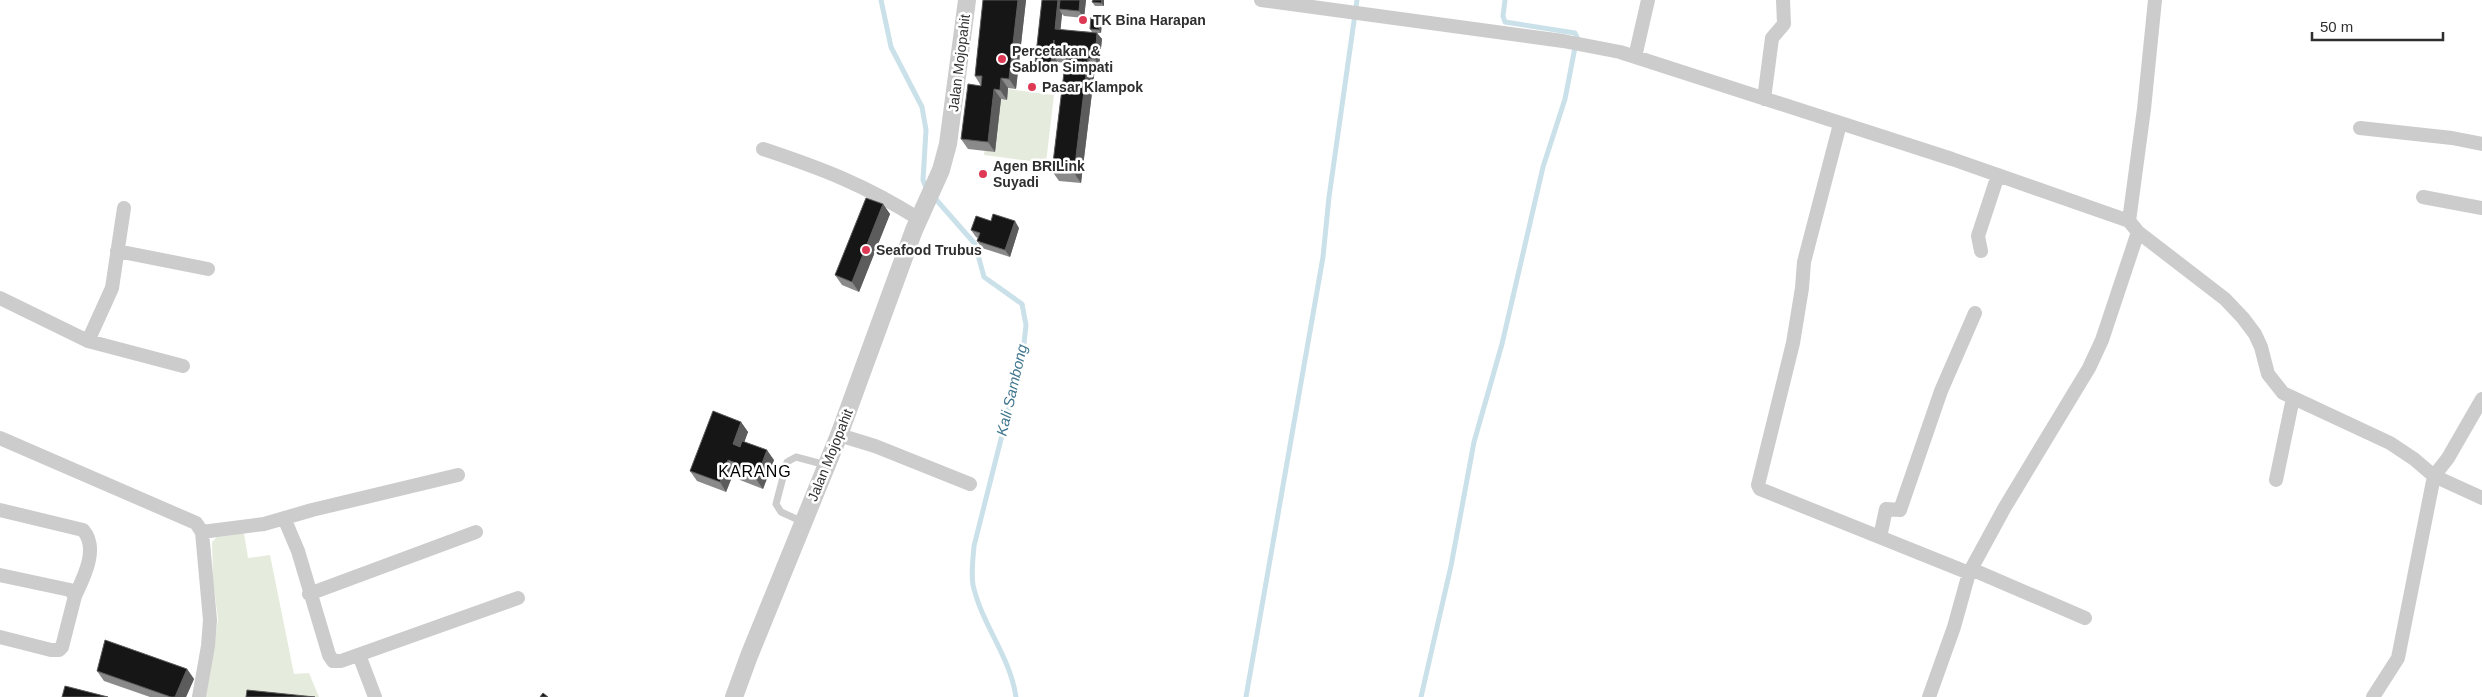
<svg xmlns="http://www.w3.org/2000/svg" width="2482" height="697" font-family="Arial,sans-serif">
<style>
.grass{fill:#e6ecdd}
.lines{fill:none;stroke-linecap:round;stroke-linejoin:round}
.stream{stroke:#cae1ea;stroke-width:5}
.service{stroke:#ccc;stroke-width:7}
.minor{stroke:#ccc;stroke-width:14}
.tertiary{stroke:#ccc;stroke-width:18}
.wall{fill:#8a8a8a}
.shaded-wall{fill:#5c5c5c}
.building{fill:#161616;stroke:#5c5c5c}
.poi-dot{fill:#de3954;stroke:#fff;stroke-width:2}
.labels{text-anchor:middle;stroke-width:5;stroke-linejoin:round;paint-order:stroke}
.poi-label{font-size:14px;font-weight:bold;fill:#2f2f2f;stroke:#fff;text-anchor:start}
.street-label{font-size:14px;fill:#2f2f2f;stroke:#fff}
.water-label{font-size:15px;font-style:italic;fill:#40778e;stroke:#fff}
.quarter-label{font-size:16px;letter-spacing:1px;fill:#000;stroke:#fff}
</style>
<rect width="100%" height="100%" fill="#fff"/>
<path class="grass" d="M993,87l61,8 -8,68 -62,-8z
M244,533l4,25 22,-3 24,119 15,-1 10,24h-113l12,-78 -5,-38 -1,-39 5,-5z"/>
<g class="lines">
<path class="stream" d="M881,0l10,47 31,60 4,23 -3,50 4,10
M933,196l42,48 9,33 38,27 4,21 -3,27 -49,194c-1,13 -3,27 -1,39 9,40 37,71 43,112
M1246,697l77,-440 6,-60 28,-197
M1421,697l30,-131 23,-124 28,-98 41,-177 22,-68 12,-62 -2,-4 -70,-11 -2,-6 2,-16"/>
<path class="service" d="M803,522l-22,-10 -5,-8 11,-42 9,-5 30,8"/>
<path class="minor" d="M1261,0l302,41 57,11 332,107 177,62 9,11 87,67 18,19 12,16 6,13 7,27 15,19 107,50 24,16 20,17 48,22
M1635,57l13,-57
M1764,99l8,-61 12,-14 -1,-24
M1840,124l-36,138 -2,26 -9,55 -35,142 2,4 209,84
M2360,128l92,10 30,6
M763,149c60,20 102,36 156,70
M2423,197l59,11
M2129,221l15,-112 11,-109
M117,251l91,18
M1981,251l-3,-15 20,-61
M0,298l88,43 95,25
M88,341l24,-53 12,-80
M839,435l36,11 95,38
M0,438l196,85 6,9 8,88 -2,26 -9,51
M2276,480l17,-82
M0,510l83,20c16,18 1,47 -8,66
M284,518l14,33 31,104 4,6h8l177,-63
M202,532l62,-8 48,-14 146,-35
M1880,537l6,-28 14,1 41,-119 34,-78
M1971,569l114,49
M0,575l70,15 5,6 -13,51 -3,3h-8l-51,-13
M309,594l167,-62
M359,655l16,42
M1929,697l25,-70 15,-54 36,-66 84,-139 13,-28 36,-108
M2373,697l25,-39 36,-182 14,-18 34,-59"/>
<path class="tertiary" d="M734,697l15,-41 90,-221 75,-205 27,-60 7,-26 19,-144"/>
</g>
<path class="wall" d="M983,0h43l-10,89 -8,-1 -1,12 -6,-1 -6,53 -27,-3 -7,-10 20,-53 -6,-10z
M1042,0h44l-2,18 -20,-2 -2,-2 -2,16 32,2 -2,-3 10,-11 2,3 -1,12h-4l5,6 -3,27h-6l2,2 -14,115 -22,-2 -7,-10 13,-108 -7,-1 -1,-1 -1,11 -16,-2 -5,-7z
M1104,0v6h-9l-3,-4z
M883,204l7,10 -31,78 -17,-7 -7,-10z
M991,221l28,7 -9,29 -28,-9 -5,-7 1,-3 -2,-1 -5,-7z
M741,422l7,10 -4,10 30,18 -11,29 -23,-9 -6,-8 -8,20 -29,-11 -7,-10z
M187,669l7,10 -8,18h-36l-46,-16 -7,-10z"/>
<path class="shaded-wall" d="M1018,0h8l-10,89 -7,-10z
M1058,0h5l-4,9 3,5 -2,22 -5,-7z
M1080,0h6l-2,18 -5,-7z
M1102,0h2v6l-3,-3z
M1100,18l2,3 -1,12 -2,-3z
M1097,33l5,6 -3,27 -4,-7z
M1054,40l-1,16 4,5 -1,11 -5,-7z
M1088,58l7,10 -14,115 -7,-10z
M1001,78l7,10 -1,12 -7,-10z
M994,89l7,10 -6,53 -7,-10z
M883,204l7,10 -31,78 -7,-10z
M1015,221l4,7 -9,29 -5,-7z
M741,422l7,10 -8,22 -7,-10z
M767,450l7,10 -11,29 -7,-10z
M728,460l7,10h-2l1,2 -8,20 -6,-10z
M187,669l7,10 -8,18h-11z"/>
<path class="building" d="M983,0h35l-9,79 -8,-1 -1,12 -6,-1 -6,53 -27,-3 7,-55 13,2 1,-10h-7z
M1042,0h16l-3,29 42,4 -2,26 -29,-3v1l-13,-1 1,-16 -3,25 -16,-2z
M1060,0h20l-1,11 -20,-2z
M1093,0h9l-1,3 -9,-1z
M1091,17l9,1 -1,12 -9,-1z
M1066,56l22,2 -14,115 -22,-2z
M866,198l17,6 -31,78 -17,-7z
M993,214l22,7 -10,29 -28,-9 3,-8 -9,-3 5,-14 15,5z
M713,411l28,11 -8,22 7,3 2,-6 25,9 -11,29 -23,-9 3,-7 -8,-3 -8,22 -30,-11z
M105,640l82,29 -12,28h-4l-74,-26z
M65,686l43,11h-46z
M247,690l68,7h-69z
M543,693l5,4h-8z"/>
<g class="poi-dot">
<circle cx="1083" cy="20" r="5"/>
<circle cx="1002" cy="59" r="5"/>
<circle cx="1032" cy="87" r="5"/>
<circle cx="983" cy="174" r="5"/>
<circle cx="866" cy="250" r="5"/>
</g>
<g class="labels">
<g class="poi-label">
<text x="1093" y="25">TK Bina Harapan</text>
<text x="1012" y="56">Percetakan &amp;<tspan x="1012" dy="16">Sablon Simpati</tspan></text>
<text x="1042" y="92">Pasar Klampok</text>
<text x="993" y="171">Agen BRILink<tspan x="993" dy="16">Suyadi</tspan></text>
<text x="876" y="255">Seafood Trubus</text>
</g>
<g class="street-label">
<text transform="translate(959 63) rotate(-83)" y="5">Jalan Mojopahit</text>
<text transform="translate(830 455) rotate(-68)" y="5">Jalan Mojopahit</text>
</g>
<g class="water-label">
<text transform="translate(1012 390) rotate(-77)" y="5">Kali Sambong</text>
</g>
<g class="quarter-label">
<text x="755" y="477">KARANG</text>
</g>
</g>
<path d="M2312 32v8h131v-8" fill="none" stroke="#2f2f2f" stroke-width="2.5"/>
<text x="2320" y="32" font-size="15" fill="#2f2f2f" stroke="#ffffff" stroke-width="4" paint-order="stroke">50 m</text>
</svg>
